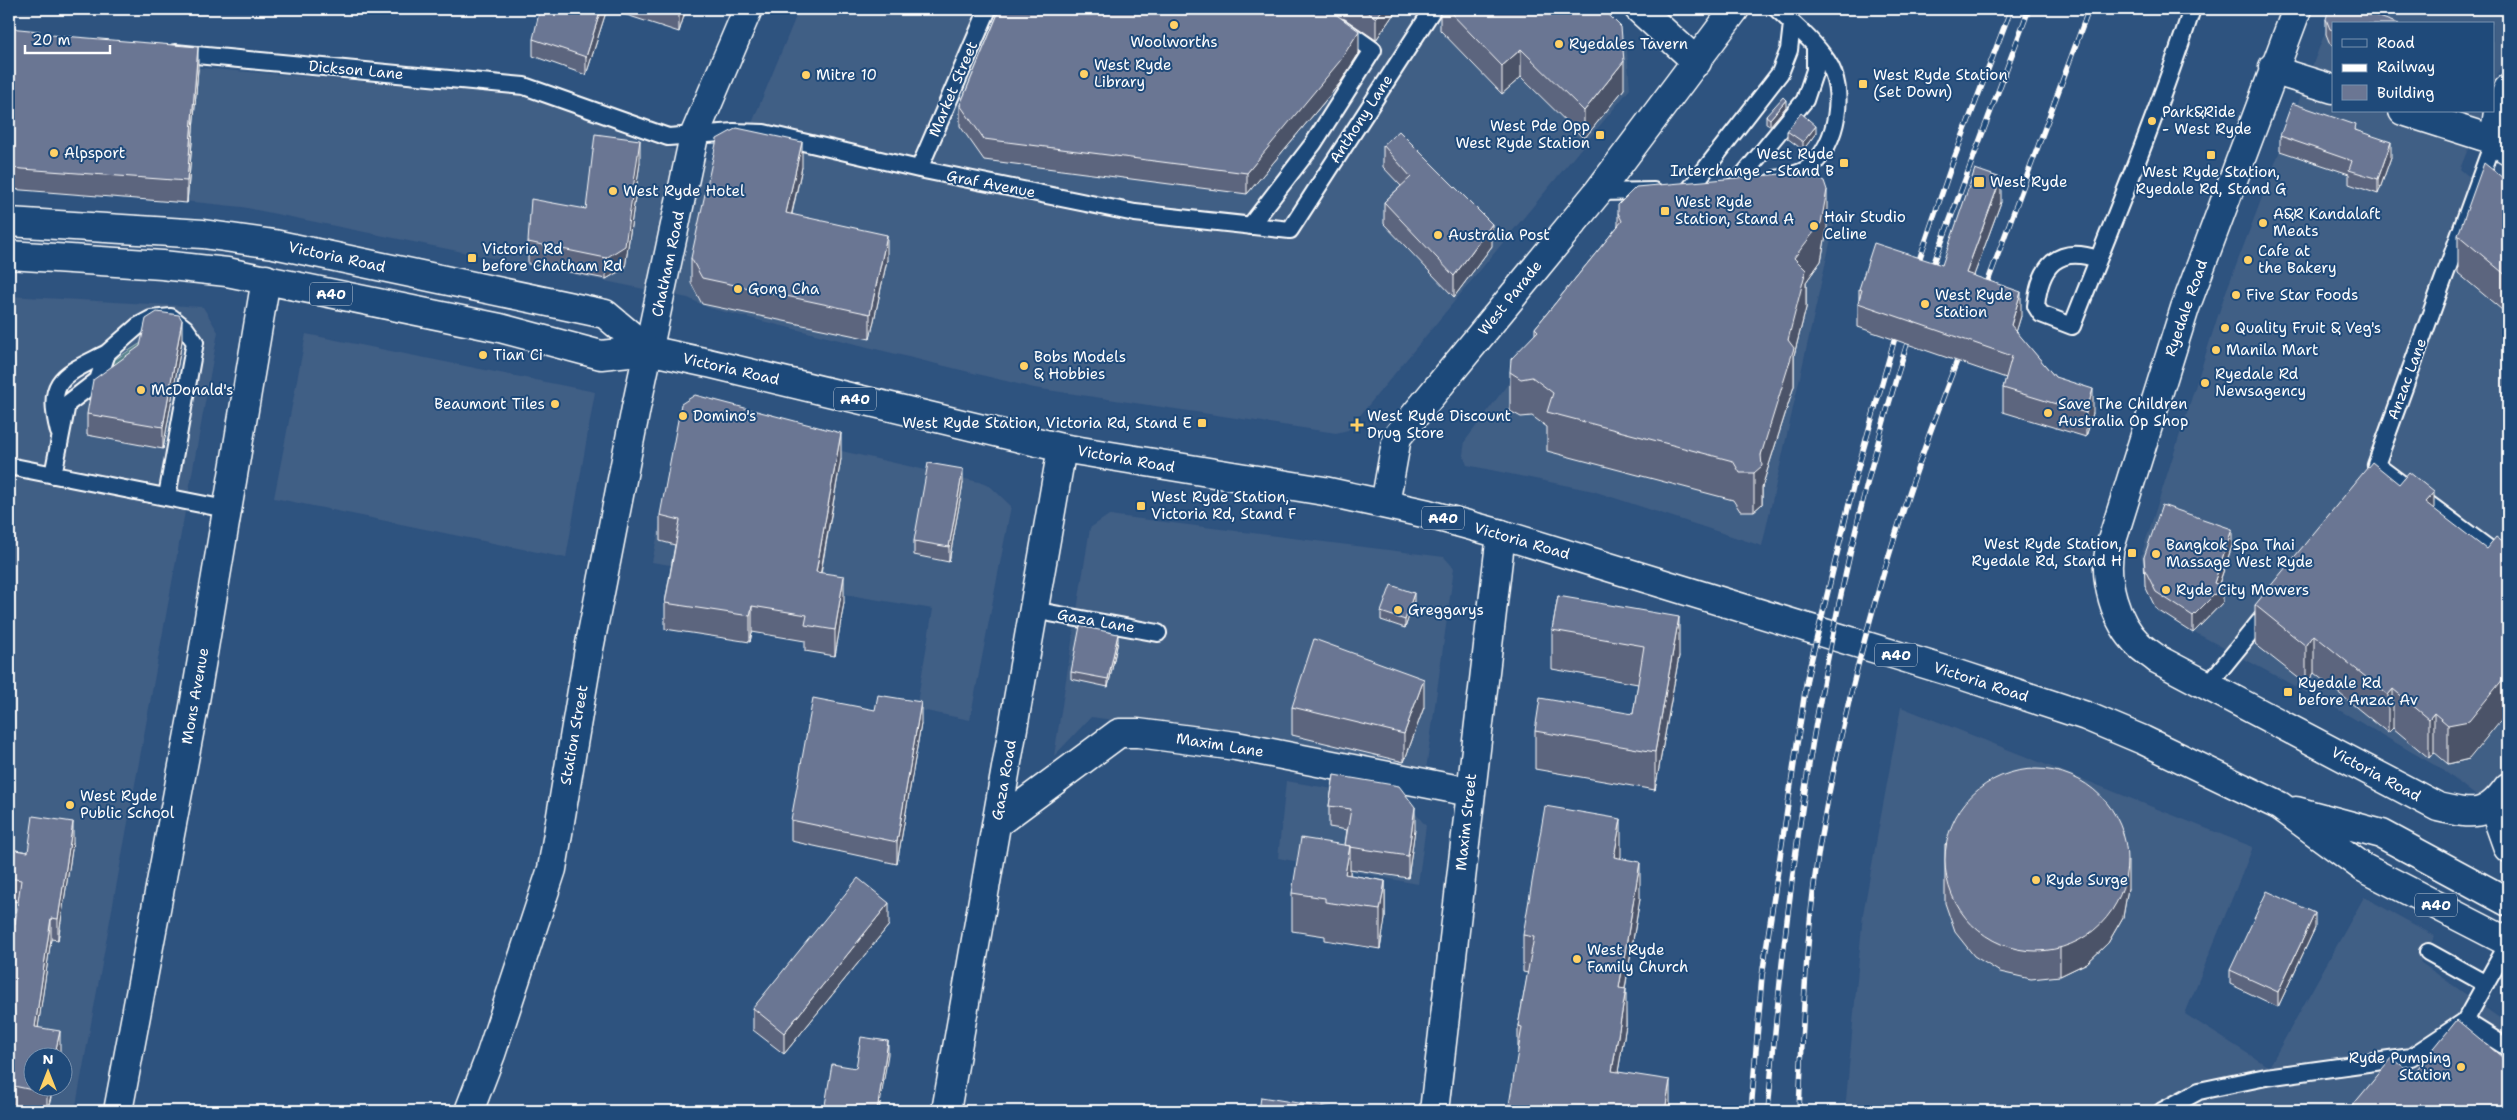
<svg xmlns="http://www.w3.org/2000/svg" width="2517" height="1120" font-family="'Shantell Sans',sans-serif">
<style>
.built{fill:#405e85;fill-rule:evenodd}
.green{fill:#517e87;stroke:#a8bec3}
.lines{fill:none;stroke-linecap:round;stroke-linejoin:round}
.service-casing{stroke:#fff;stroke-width:20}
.minor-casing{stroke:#fff;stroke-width:31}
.tertiary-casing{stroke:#fff;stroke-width:31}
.trunk-casing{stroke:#fff;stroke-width:31}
.service{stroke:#1f4a7a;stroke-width:16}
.minor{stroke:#1f4a7a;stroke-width:28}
.tertiary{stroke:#1f4a7a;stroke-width:28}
.trunk{stroke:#1f4a7a;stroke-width:28}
.rail-casing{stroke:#fff;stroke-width:5.5}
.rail{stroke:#1f4a7a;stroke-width:4;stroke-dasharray:11;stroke-linecap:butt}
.wall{fill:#5c657e;stroke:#fff}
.shaded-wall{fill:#4b5367;stroke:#fff}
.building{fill:#6b7693;stroke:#fff}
.poi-dot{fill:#ffd166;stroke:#1f4a7a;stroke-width:2}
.labels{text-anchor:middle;stroke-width:4;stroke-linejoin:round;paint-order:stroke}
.shield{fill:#1f4a7a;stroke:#bcc9d7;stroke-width:1}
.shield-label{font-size:14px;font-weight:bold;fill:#fff}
.poi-label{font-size:15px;fill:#fff;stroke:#1f4a7a;text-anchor:start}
.street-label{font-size:15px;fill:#fff;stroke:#1f4a7a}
</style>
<rect width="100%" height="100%" fill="#2e537f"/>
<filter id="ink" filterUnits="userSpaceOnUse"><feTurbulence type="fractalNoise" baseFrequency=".02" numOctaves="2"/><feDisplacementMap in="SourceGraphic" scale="10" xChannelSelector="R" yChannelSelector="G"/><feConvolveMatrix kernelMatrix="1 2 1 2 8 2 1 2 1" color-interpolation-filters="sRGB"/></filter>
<g filter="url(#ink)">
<path class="built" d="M799,9h784l44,42 3,38 -282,341 -12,3 -302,-45 -325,-80 -21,-10 -446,-91 -48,-5 -185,-13v-137l507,42 25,7 105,40 88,26z
M2334,9h174v41l-15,36v-62h-160v87h150l-23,58 48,41v611l-65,-51 -104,-60 -182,-98 -16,-56 83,-259z
M1837,212l-75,334 -169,-55 -126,-26 -4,-10 2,-14 159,-211z
M9,296l194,11 15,25 -143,779h-66zM32,1058h30v30h-30z
M306,334l289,58 -29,166 -292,-60z
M695,418l284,64 12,5 20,19 -41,214 -54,-11 17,-100 -281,-47 28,-135z
M1109,515l335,42 10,11 -28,202 -195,-34 -140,-19 -37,39 36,-228z
M1901,707l352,140 -68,167 84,53 95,-170 71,39 -15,26 88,62v87h-663l18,-197z
M1286,781l119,20 21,25 -8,58 -140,-26z"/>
<path class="green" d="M146,340l-6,28 -29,8 3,-16z"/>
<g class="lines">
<g class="service-casing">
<path id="service" d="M175,53l349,33 144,51 66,-5 30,1 155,36 216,44 155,17 143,-221
M2494,140l-118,325 132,98
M919,169l69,-160
M1775,179c11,-2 27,-5 36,-13 26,-22 36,-76 16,-105 -13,-20 -33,-36 -50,-52
M1735,185l70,-85 10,-30v-24
M1690,189l90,-116 9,-23 3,-26
M1598,192l56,-1
M1250,226l63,-82 60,-94 -31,-22
M2098,259c-41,-14 -58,7 -62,47l5,8 31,12c41,-105 85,-210 120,-317
M59,432c-14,-54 5,-57 48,-79
M9,466l217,43
M53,475l14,-71 31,-24 9,-27 31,-27 13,-7 20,-2 14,11 10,14 -28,154
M1033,610l125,23
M2208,685l61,-75
M2428,952l58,32
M2465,1021l43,27
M2162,1111l37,-20 67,-14 145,-20 54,-36 43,-77"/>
</g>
<g class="minor-casing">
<path id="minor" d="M1639,9l58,53
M2297,9l-112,299 -75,239c-7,32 5,75 29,98 5,5 12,9 18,14l281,148c35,8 48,11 70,-20
M2273,67l15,8 45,14
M2403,111l91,29 14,10
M2494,140l4,-28 10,-23
M996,824l123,-91h19l98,13 234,46
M118,1111l76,-404 72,-428
M946,1111l116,-663
M1434,1111l67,-577"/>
</g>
<g class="tertiary-casing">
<path id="tertiary" d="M1385,504l12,-67 201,-245 137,-183
M469,1111l22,-57 61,-185 37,-220 47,-241 58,-272 54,-127"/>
</g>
<g class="trunk-casing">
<path id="trunk" d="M9,222l194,12 71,10 331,70 43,36
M9,255l153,10 65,7 273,56 101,27 47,-5 60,13 354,85 262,43 104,23 73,20 457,140 128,42 57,24 137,66 84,62 144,74
M2493,806l15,42
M2296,811l86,23 126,68"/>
</g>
<use href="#service" class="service"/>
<use href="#minor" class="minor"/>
<use href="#tertiary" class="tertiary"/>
<use href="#trunk" class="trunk"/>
<g class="rail-casing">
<path id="rail" d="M1915,272l37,-108 59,-155
M1929,276l100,-267
M1984,292l105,-283
M1751,1111l11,-135 45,-298 49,-203 42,-148
M1768,1111c21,-263 62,-528 143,-780
M1799,1111c4,-91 7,-184 22,-275 29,-167 79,-331 141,-488"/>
</g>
<use href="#rail" class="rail"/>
</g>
<path class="wall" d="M607,9l-21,66 -53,-19v-17z
M608,9h78l-7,23z
M1000,9h397l-21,31 -31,-21 -4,-1 18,35 -19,30 -93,111 -263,-34 -24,-34v-21z
M1440,9h163l21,80 -40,50 -63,-62 -19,17 -62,-64z
M1901,9h14l-2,5z
M2326,19l7,5v21l-3,-1 -4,-10z
M9,28l31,6 158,35 -11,134 -178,-14z
M1786,107l-16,19 -4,-2v-8z
M2356,130l35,27 -13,37 -29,-10v-10l-69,-23v-15z
M1787,131l29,2 -13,17 -16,-12z
M1383,145l109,101 -38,51 -70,-73v-22l17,-16 -18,-19z
M640,162l-15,106 -19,11 -78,-15v-22l58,-33z
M802,167l-10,47 95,46 -17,79 -168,-35 -11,-21v-25z
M1815,177l12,52 -6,32 -15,21v26l-12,47v31l-32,101v17l-8,7h-14l-7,-11 -186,-49v-24l-15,-11 -11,1 -11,-6v-39l25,-38v-6l83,-102v-13z
M2508,182v133l-50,-42v-38z
M2001,202l-27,73 47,41 -5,16 39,45 38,36 -7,24 -83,-25v-24l3,-10 -148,-51v-24l1,-4v-10l83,-24z
M182,341l-19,108 -76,-14v-21z
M841,459l-20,114 23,29 -9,54 -30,-5v-10l-53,-9 -2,10 -85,-13v-26l10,-58 -15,-4v-26z
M963,483l-14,79 -35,-7v-14z
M2399,484l35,24 35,251 -21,5 -14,-12 -5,6 -36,-30 -5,5 -74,-60 -8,11 -51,-40v-39z
M2232,546l-13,38 4,18 -30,31 -37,-24 -11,-23 -1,-29z
M1558,596l121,60 -24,134 -120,-21v-38l98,-17 5,-30 -86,-15v-39z
M1414,601l-9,27 -24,-8v-8z
M1118,641l-10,46 -37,-8v-7z
M1292,707h132l-20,55 -112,-27z
M921,724l-24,140 -106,-23v-21z
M1334,775l81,54 -7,49 -58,-9v6l35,6v38l-5,30 -55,-9v-4l-33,-5v-38l53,-48 2,-15 -18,-3v-21z
M73,843l-15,97 -7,-1 -13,88 22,26 -1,5h-27v30h21l-5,23h-16l-23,-4v-184l6,1 3,-22 -9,-2v-51l19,3z
M1945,844l183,44 -5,29 -15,26 -21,20 -27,13 -29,3 -31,-7 -26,-16 -19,-24 -10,-29z
M1621,856l-1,2 20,40 -15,91 1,36 -8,47 52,39 -152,-60v-25l10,-53 -5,-1v-37z
M889,925l-105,129 -31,-24v-22z
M2315,928l-37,79 -48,-23v-14z"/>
<path class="shaded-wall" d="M601,9h6l-21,66v-18z
M681,9h5l-7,23v-18z
M1330,9h6v9z
M1383,9h14l-21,31v-22z
M1359,31v22l-19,30 -93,111v-21z
M198,47v22l-11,134v-22z
M1521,49v28l-19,17v-28z
M1624,61v28l-40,50v-28z
M1786,100v7l-16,19v-7z
M1816,126v7l-13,17v-8z
M640,140v22l-15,106 -19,11v-21z
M802,142v25l-16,72v-26z
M2391,142v15l-13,37v-15z
M2001,178v24l-35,95v-24z
M1827,190v39l-6,32 -15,21v26l-12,47v31l-32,101v17l-8,7v-38l7,-18 27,-115 6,-82z
M1492,224v22l-38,51v-21z
M887,235v25l-17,79v-25z
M2021,292v24l-10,33v-24z
M182,320v21l-19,108v-22z
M2093,389v24l-7,24v-24z
M841,433v26l-25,139v-26z
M963,469v14l-14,79v-15z
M2434,492v38l-9,-28z
M2232,529v17l-16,46 7,-6v16l-30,31v-17l21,-33z
M844,576v26l-9,54v-26z
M1414,593v8l-9,27v-8z
M752,606v26l-2,10v-26z
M1679,617v39l-24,134v-38z
M1118,634v7l-10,46v-8z
M2314,635v38l-8,11v-38z
M2508,673v38l-39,48 -21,5v-39z
M1424,679v28l-20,55v-28z
M2393,689v39l-5,5v-38z
M921,702v22l-24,140v-22z
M2434,713v39l-5,6v-39z
M1415,807v22l-7,49v-22z
M1621,819v37l-7,38v-37z
M73,822v21l-15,97v-21z
M1350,846v39l-5,-11z
M2128,860v28l-5,29 -15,26 -21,20 -27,13v-28z
M1640,862v36l-21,126v-36z
M1385,881v38l-5,30v-39z
M889,903v22l-105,129v-21z
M2315,913v15l-37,79v-15z
M51,918v21l-16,109v-21z
M1626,989v36l-14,82v-36z
M60,1031v22l-1,5h-5z
M888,1041v13l-9,57h-2z
M1670,1080v31h-5z
M48,1088h5l-6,23v-18z"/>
<path class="building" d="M540,9h61l-15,48 -53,-18z
M662,9h19l-2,5z
M1000,9h332l2,4 25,18 -19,30 -93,112 -263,-34 -24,-34z
M1362,9h21l-7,9z
M1447,9h156l18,18 3,34 -40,50 -63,-62 -19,17z
M2329,9h28l42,15h-66v6l-3,-1 -4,-10z
M9,28l31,3 -1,3 159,13 -11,134 -178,-13z
M1783,97l3,3 -16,19 -4,-3z
M2292,103l64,22 -1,5 36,12 -13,37 -29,-9 3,-9 -72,-25z
M1801,113l15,13 -13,16 -16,-11z
M737,128l65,14 -16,71 101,22 -17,79 -168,-36 -11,-20 26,-119z
M1399,131l93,93 -38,52 -70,-74 27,-25 -28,-32z
M595,134l45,6 -15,106 -19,12 -78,-16 3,-43 55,10z
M2484,163l24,19v95l-50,-42z
M1975,169l26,9 -35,95 55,19 -10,33 44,52 38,12 -7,24 -83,-25 9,-32 -154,-53 4,-13 -3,-1 15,-46 68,22z
M1815,171v6l9,4 3,9 -6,33 -27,35 12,12 -18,70 6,8 -33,107 1,11 -8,7h-14l-7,-12 -186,-49 6,-19 -21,-16 -11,2 -11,-7 1,-13 27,-28 -3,-3 87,-107 -4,-8v-8l18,-18z
M157,312l22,3 3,5 -19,107 -76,-13 6,-34 47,-34 6,-27z
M695,395l146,38 -25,139 28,4 -9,54 -30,-5 2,-10 -55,-9 -2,10 -85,-13 15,-83 -20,-5 21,-111z
M2372,462l27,22 10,-12 25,20 -9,10 61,47 10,-12 12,9v127l-39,48 -21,4 -14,-12 -5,6 -36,-30 -5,6 -74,-60 -8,11 -51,-41z
M928,463l35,6 -14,78 -35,-6z
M2162,505l70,24 -18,54 9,3 -30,30 -37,-24 -11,-22 -1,-13z
M1391,585l23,8 -9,27 -24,-8z
M1558,596l121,21 -24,135 -120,-21 5,-33 93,16 11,-68 -92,-16z
M1080,626l38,8 -10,45 -37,-7z
M1314,639l110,40 -20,55 -112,-27z
M878,695l43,7 -24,140 -106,-22 22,-122 62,12z
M1945 860a91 91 0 1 1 182 0a91 91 0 1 1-182 0Z
M1334,775l65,11 16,21 -7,49 -58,-9v-1l-5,-1 6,-36 -22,-3z
M1545,806l76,13 -7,38 26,5 -21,126 7,1 -14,82 58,9 -5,31h-157l14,-84 -4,-1 16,-89 -11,-2z
M33,816l40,6 -15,97 -7,-1 -16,109 25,4 -6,27h-22v30h16l-1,5 -38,-8v-162l6,1 6,-44 -12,-2v-29l19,3z
M1301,838l49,8 -5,28 40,7 -5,29 -55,-8v-4l-33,-5z
M858,878l31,25 -105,130 -31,-25z
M2267,891l48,22 -37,79 -48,-22z
M2457,1020l51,42v49h-160l44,-53 21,16z
M861,1037l27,4 -11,70h-53l8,-47 24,4z
M1261,1097l86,14h-88z"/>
</g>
<g class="poi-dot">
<circle cx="1174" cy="25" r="5"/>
<circle cx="1559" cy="44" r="5"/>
<circle cx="1084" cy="74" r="5"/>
<circle cx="806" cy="75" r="5"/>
<rect x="1858" y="79" width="10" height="10" rx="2.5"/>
<circle cx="2152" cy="121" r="5"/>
<rect x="1595" y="130" width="10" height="10" rx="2.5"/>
<circle cx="54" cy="153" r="5"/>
<rect x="2206" y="150" width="10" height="10" rx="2.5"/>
<rect x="1839" y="158" width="10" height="10" rx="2.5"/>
<rect x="1973" y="176" width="12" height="12" rx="2.5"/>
<circle cx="613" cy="191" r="5"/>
<rect x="1660" y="206" width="10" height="10" rx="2.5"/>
<circle cx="2263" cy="223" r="5"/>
<circle cx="1814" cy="226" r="5"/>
<circle cx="1438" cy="235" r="5"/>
<rect x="467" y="253" width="10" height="10" rx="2.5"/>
<circle cx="2248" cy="260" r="5"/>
<circle cx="738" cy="289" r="5"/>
<circle cx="2236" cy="295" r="5"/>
<circle cx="1925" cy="304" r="5"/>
<circle cx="2225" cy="328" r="5"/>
<circle cx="2216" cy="350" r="5"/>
<circle cx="483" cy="355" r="5"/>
<circle cx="1024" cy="366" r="5"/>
<circle cx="2205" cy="383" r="5"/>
<circle cx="141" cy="390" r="5"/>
<circle cx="555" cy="404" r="5"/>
<circle cx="2048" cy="413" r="5"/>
<circle cx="683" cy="416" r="5"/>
<rect x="1197" y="418" width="10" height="10" rx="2.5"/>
<path d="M1354.5 417.5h5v5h5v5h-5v5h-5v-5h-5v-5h5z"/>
<rect x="1136" y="501" width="10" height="10" rx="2.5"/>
<rect x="2127" y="548" width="10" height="10" rx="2.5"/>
<circle cx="2156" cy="554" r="5"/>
<circle cx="2166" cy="590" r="5"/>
<circle cx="1398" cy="610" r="5"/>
<rect x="2283" y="687" width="10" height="10" rx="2.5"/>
<circle cx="70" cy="805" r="5"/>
<circle cx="2036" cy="880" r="5"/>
<circle cx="1577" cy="959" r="5"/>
<circle cx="2461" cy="1067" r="5"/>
</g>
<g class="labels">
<g class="shield">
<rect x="310" y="282.5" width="42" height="23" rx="4"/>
<rect x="834" y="387.5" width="42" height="23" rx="4"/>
<rect x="1422" y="506.5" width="42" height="23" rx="4"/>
<rect x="1875" y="643.5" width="42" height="23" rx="4"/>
<rect x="2415" y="893.5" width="42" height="23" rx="4"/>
</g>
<g class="shield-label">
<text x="331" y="299">A40</text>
<text x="855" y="404">A40</text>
<text x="1443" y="523">A40</text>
<text x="1896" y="660">A40</text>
<text x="2436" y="910">A40</text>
</g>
<g class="poi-label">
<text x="1174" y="47" text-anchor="middle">Woolworths</text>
<text x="1569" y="49">Ryedales Tavern</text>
<text x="1094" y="70">West Ryde<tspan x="1094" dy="17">Library</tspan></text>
<text x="816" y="80">Mitre 10</text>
<text x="1873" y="80">West Ryde Station<tspan x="1873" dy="17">(Set Down)</tspan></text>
<text x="2162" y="117">Park&amp;Ride<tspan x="2162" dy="17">- West Ryde</tspan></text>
<text x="1590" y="131" text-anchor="end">West Pde Opp<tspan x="1590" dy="17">West Ryde Station</tspan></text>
<text x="64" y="158">Alpsport</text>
<text x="1834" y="159" text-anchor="end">West Ryde<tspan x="1834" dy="17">Interchange - Stand B</tspan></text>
<text x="2211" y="177" text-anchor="middle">West Ryde Station,<tspan x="2211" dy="17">Ryedale Rd, Stand G</tspan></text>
<text x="1990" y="187">West Ryde</text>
<text x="623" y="196">West Ryde Hotel</text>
<text x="1675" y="207">West Ryde<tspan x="1675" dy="17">Station, Stand A</tspan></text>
<text x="2273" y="219">A&amp;R Kandalaft<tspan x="2273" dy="17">Meats</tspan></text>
<text x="1824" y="222">Hair Studio<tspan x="1824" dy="17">Celine</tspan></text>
<text x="1448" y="240">Australia Post</text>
<text x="482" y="254">Victoria Rd<tspan x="482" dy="17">before Chatham Rd</tspan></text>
<text x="2258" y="256">Cafe at<tspan x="2258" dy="17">the Bakery</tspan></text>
<text x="748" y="294">Gong Cha</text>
<text x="1935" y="300">West Ryde<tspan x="1935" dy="17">Station</tspan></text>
<text x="2246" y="300">Five Star Foods</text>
<text x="2235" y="333">Quality Fruit &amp; Veg's</text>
<text x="2226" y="355">Manila Mart</text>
<text x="493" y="360">Tian Ci</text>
<text x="1034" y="362">Bobs Models<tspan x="1034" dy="17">&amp; Hobbies</tspan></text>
<text x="2215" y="379">Ryedale Rd<tspan x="2215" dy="17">Newsagency</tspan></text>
<text x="151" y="395">McDonald's</text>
<text x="545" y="409" text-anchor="end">Beaumont Tiles</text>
<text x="2058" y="409">Save The Children<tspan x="2058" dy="17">Australia Op Shop</tspan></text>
<text x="693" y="421">Domino's</text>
<text x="1367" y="421">West Ryde Discount<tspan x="1367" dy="17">Drug Store</tspan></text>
<text x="1192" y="428" text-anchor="end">West Ryde Station, Victoria Rd, Stand E</text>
<text x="1151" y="502">West Ryde Station,<tspan x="1151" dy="17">Victoria Rd, Stand F</tspan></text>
<text x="2122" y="549" text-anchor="end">West Ryde Station,<tspan x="2122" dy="17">Ryedale Rd, Stand H</tspan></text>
<text x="2166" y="550">Bangkok Spa Thai<tspan x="2166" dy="17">Massage West Ryde</tspan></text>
<text x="2176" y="595">Ryde City Mowers</text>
<text x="1408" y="615">Greggarys</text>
<text x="2298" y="688">Ryedale Rd<tspan x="2298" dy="17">before Anzac Av</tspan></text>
<text x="80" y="801">West Ryde<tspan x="80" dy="17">Public School</tspan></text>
<text x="2046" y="885">Ryde Surge</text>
<text x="1587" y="955">West Ryde<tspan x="1587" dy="17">Family Church</tspan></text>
<text x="2451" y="1063" text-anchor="end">Ryde Pumping<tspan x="2451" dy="17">Station</tspan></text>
</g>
<g class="street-label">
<text transform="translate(356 70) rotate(5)" y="5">Dickson Lane</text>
<text transform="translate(953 89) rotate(-67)" y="5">Market Street</text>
<text transform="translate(1361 119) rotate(-57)" y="5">Anthony Lane</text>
<text transform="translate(991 184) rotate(11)" y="5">Graf Avenue</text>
<text transform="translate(337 257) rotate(12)" y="5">Victoria Road</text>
<text transform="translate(668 264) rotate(-78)" y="5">Chatham Road</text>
<text transform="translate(1510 298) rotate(-51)" y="5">West Parade</text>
<text transform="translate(2186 308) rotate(-71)" y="5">Ryedale Road</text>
<text transform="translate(731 369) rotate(13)" y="5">Victoria Road</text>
<text transform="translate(2407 379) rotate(-70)" y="5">Anzac Lane</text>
<text transform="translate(1126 459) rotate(10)" y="5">Victoria Road</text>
<text transform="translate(1522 541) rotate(16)" y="5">Victoria Road</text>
<text transform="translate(1096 621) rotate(10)" y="5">Gaza Lane</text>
<text transform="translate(1981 682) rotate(18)" y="5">Victoria Road</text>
<text transform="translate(195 696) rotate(-80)" y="5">Mons Avenue</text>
<text transform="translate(574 735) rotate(-80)" y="5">Station Street</text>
<text transform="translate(1220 745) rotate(9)" y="5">Maxim Lane</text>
<text transform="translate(2376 774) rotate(28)" y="5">Victoria Road</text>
<text transform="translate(1004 780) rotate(-80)" y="5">Gaza Road</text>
<text transform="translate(1466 822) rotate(-84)" y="5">Maxim Street</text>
</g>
</g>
<rect width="2517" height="1120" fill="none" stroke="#1f4a7a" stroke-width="30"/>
<rect x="15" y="15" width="2487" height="1090" fill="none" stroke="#fff" stroke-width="2" filter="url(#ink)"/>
<rect x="2332" y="22" width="162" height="90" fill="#1f4a7a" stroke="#7992af"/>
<rect x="2342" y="39" width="25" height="8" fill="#1f4a7a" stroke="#7992af"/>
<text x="2377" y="48" font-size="15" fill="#ffffff">Road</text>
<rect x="2342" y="64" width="25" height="8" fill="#ffffff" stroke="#7992af"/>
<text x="2377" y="72" font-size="15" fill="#ffffff">Railway</text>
<rect x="2342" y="85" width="25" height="15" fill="#6b7693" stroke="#7992af"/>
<text x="2377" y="98" font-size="15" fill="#ffffff">Building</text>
<g transform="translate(48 1072)"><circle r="24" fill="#1f4a7a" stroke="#7992af"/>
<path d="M0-4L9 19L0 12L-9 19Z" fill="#ffd166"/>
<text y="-8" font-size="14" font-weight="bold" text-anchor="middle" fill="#ffffff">N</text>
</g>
<path d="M25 45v8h85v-8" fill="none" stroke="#ffffff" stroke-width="2.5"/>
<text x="32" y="45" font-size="15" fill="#ffffff" stroke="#1f4a7a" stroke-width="4" paint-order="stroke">20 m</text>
</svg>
